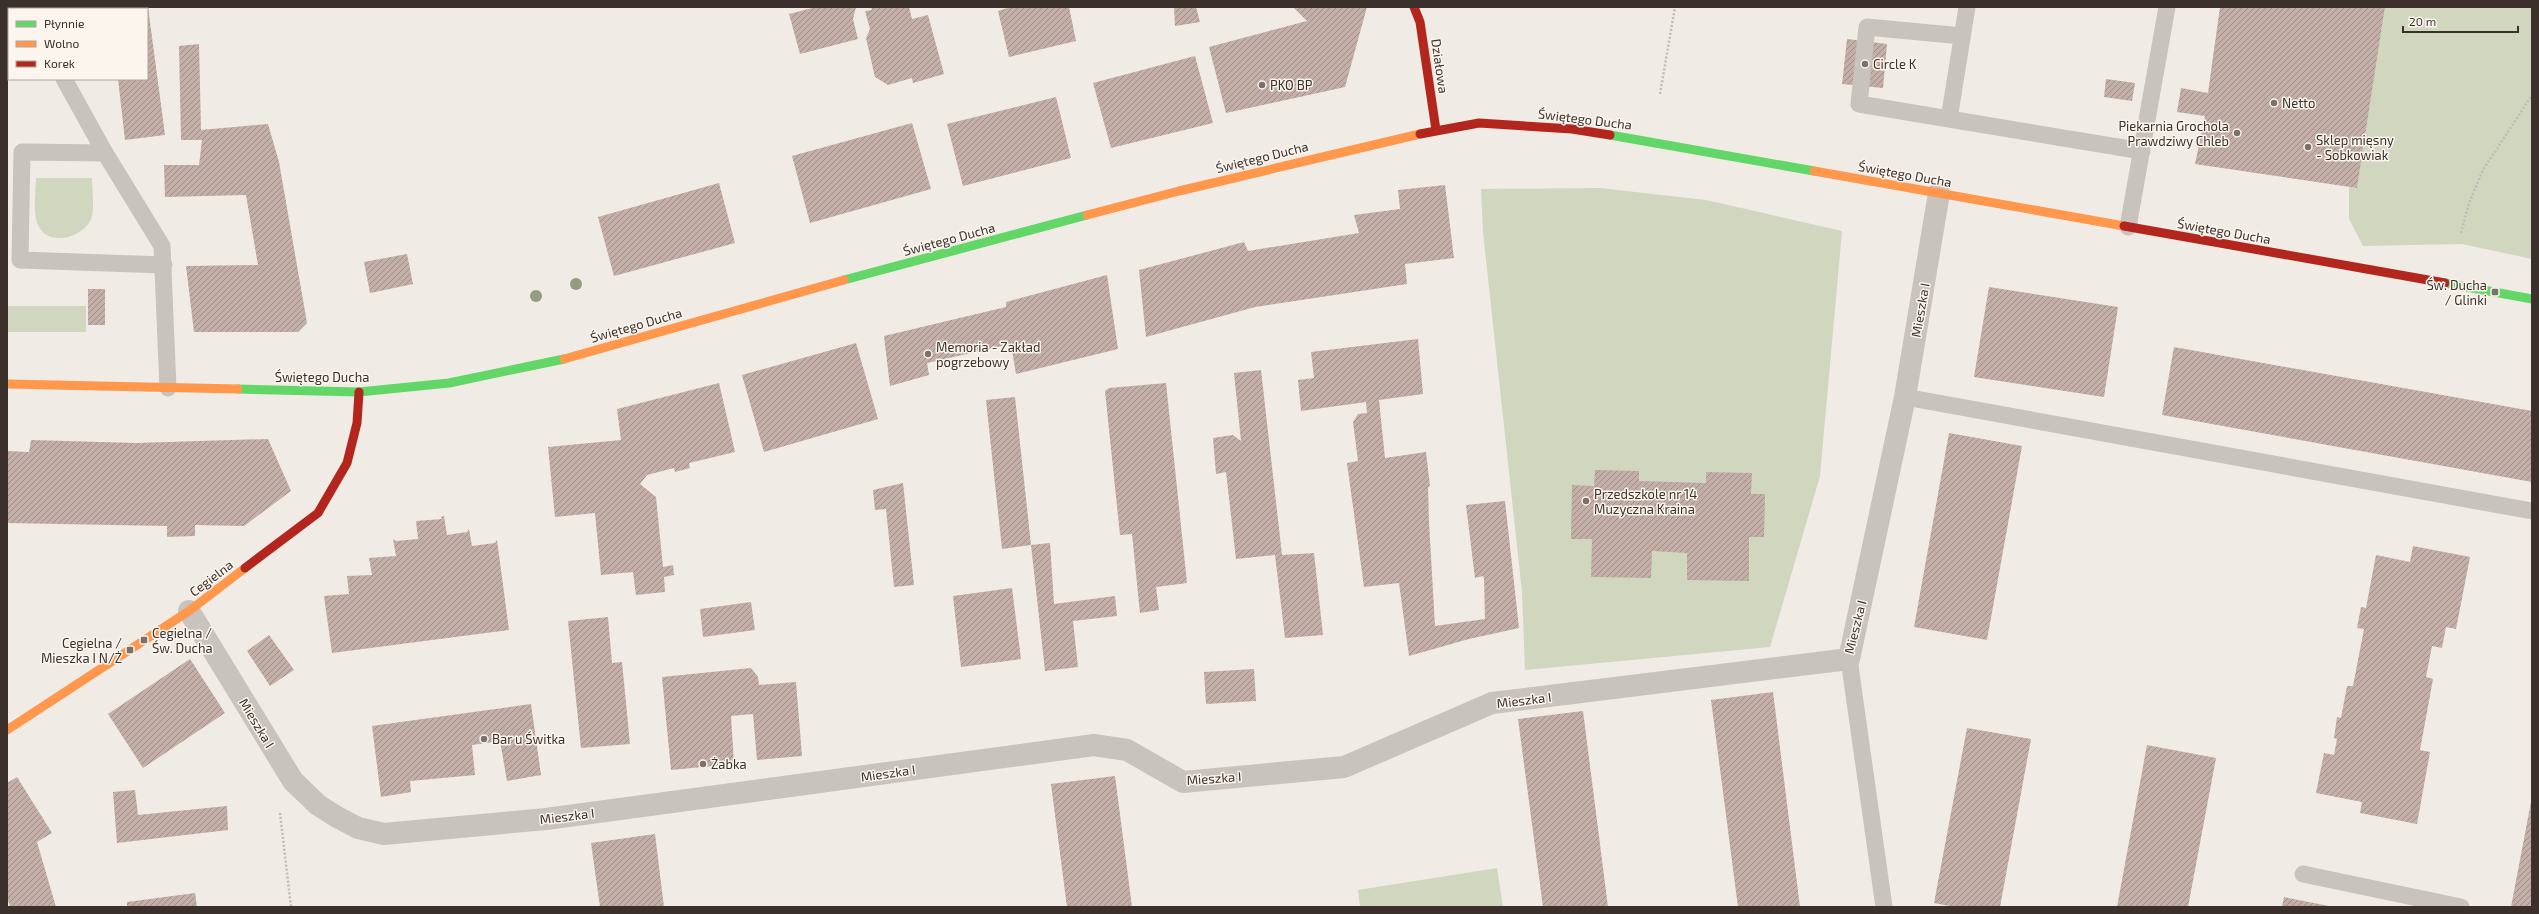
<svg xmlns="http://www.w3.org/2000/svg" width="2539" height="914" font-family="'Exo 2',sans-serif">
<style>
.green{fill:#d1d6bf}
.building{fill:url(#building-hatch)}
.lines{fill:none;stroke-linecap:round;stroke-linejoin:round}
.path{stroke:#c2bbb6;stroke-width:2.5;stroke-dasharray:2 2;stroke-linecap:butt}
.lane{stroke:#c9c3be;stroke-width:17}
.street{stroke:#c9c3be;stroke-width:22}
.fast{stroke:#63d668;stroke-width:9}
.slow{stroke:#ff974d;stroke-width:9}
.jam{stroke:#b3261e;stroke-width:9}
.tree{fill:#959b80}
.poi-dot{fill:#7a716c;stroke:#fbf5ee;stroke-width:1.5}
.labels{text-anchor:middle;stroke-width:3;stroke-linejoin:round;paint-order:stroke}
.poi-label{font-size:13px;fill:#3b302b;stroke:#fbf5ee;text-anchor:start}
.street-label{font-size:13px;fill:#3b302b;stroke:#fbf5ee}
</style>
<defs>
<pattern id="building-hatch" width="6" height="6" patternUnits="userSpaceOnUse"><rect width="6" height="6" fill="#c3afa7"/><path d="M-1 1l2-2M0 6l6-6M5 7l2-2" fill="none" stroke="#a08f88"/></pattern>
</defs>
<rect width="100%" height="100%" fill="#f0ebe5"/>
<path class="green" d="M2385,7h147v252l-70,-15 -99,2 -14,-27v-32l8,1z
M36,178h56c0,12 3,30 -1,41 -7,17 -37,27 -50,11 -10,-13 -5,-37 -5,-52z
M1600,188l106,12 136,31 -22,245 -50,171 -245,23 -3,-78 -39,-360 -2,-43z
M7,306h79v26h-79z
M1497,868l6,39h-143l-2,-17z"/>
<path class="building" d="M110,7h38l17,128 -40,5 -7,-61h29v-70h-37z
M816,7h40l-3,12 5,20 -58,15 -11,-40z
M871,7h38l3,12 16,-4 16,59 -31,9 -1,-5 -24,7 -13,-8 -9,-39 4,-9 -5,-18 7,-1z
M1011,7h58l7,34 -67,16 -11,-46z
M1174,7h22l4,15 -25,4z
M1293,7h74l-22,80 -119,26 -17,-66 98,-26z
M2220,7h165l-28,181 -162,-24 10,-48 -28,-4 4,-24 27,5z
M1847,39l40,5 -4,44 -41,-4z
M199,44l2,86 67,-6 11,38 28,161 -9,9h-104l-8,-66 72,-1 -12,-70 -81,2 -1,-32h35l3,-25h-21l-2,-94z
M1195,56l18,67 -102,25 -18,-65z
M2106,79l29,4 -3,18 -28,-4z
M1056,97l15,61 -108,28 -16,-62z
M912,123l19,66 -121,34 -18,-67z
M719,183l16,60 -121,33 -16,-59z
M1445,185l9,73 -49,6 2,20 -152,23 -109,30 -7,-67 105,-28 4,9 111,-18 -5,-18 46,-6 -2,-19z
M407,254l6,30 -43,9 -6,-31z
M1107,275l11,74 -102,25 -5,-30 -84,19 2,12 -39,11 -6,-50 122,-29v-5z
M1989,287l129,20 -14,90 -130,-20z
M88,289h17v36h-17z
M1418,339l5,55 -44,6 6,58 41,-6 4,34 -2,1 1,35 6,104 50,-7 -1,-41 -1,-2 -8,2 -9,-73 39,-4 14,127 -50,11 -60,17 -10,-73 -35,4 -17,-124 11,-2 -5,-39 5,-8 9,-1 -1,-11 -65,9 -3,-31 16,-2 -3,-26z
M856,343l22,76 -114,33 -22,-77z
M2174,347l358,64v71l-370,-67z
M1261,370l21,185 32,-2 9,82 -38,3 -10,-83 -39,4 -10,-87 -10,2 -3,-36 20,-3 8,6 -7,-68z
M719,383l16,69 -46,11 1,5 -15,4 -1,-4 -27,7 -7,9 16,13 7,70 10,-2 1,10 -10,2 1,15 -29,3 -3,-23 -32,3 -6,-62 -40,4 -7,-70 73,-7 -4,-31z
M1166,383l21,200 -31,4 3,23 -19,3 -8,-79 -12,1 -15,-144 4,-3z
M1015,397l16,148 19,-2 4,61 61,-8 2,20 -44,5 5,46 -33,4 -14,-126 -29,4 -16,-149z
M1949,433l73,13 -35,194 -73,-13z
M268,439l23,52 -47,35 -49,-1v11l-28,1v-11l-160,-3v-72l22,1 2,-12 105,3z
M1595,470l44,1v10l67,2v-11l46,1 -1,21h14l-1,43h-15v44l-62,-1v-27l-35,-2 -1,27 -60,-1 1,-38h-21l1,-54 22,1z
M903,483l11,102 -20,2 -8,-78 -11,1 -2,-20z
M444,516l3,19 20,-3 2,-3 3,17 23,-3 2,-3 12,90 -177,23 -8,-57 25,-2 -2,-18 25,-1 -3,-17 27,-2 -3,-17 3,2 22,-2 -2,-18 26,-2 -1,-2z
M2413,546l57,11 -14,72 -10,-2 -4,21 -10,-2 -6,31 7,2 -13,71 10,2 -13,72 -57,-11 2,-11 -46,-9 8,-40 10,2 3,-16 -3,-1 3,-21 4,1 6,-32h6l11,-57 -7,-1 4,-21 5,1 10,-53 34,7z
M1012,588l9,71 -60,8 -8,-71z
M751,602l4,28 -52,7 -3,-28z
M608,617l4,46 10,-1 8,82 -49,4 -13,-127z
M269,635l25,35 -24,16 -23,-35z
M190,659l35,54 -82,55 -35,-54z
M751,668l7,9 1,8 37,-3 6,74 -45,4 -4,-46 -22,2 3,48 -63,6 -9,-93z
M1254,669l2,32 -50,3 -2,-32z
M1773,692l27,215h-62l-27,-207z
M531,704l10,71 -34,6 -7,-40 -28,4 3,30 -65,6 1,11 -30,5 -9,-71z
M1583,711l25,196h-65l-25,-188z
M1967,728l64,11 -31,168h-45l-21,-4z
M2147,745l69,13 -28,149h-71z
M1115,776l17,131h-65l-16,-123z
M17,777l35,56 -15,9 19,65h-46l-3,-10v-114z
M135,790l3,25 89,-9 1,24 -111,13 -4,-51z
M2531,802l1,105h-21z
M655,834l9,73h-64l-9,-64z
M195,893l2,14h-70v-5z
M2284,897l45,9v1h-47z"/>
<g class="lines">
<path class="path" d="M1660,94l15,-87
M2461,233l8,-30 14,-33 49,-75
M280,813l11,94"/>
<path class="lane" d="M1967,7l-18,112 193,32
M64,79l41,74 57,93 6,142
M1949,119l-90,-15 8,-77 95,9
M105,153l-83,-1 -2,108 144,5
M2128,227l39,-220
M1905,397l627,114
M1849,659l35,248
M2303,874l158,33"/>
<path class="street" d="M189,611l104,170 25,24 19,12 21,11 26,6 162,-15 548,-74 33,5 56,32 161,-15 148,-64 357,-44 56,-262 34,-204"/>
<path class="fast" d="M1610,135l204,36
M844,280l243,-65
M2445,283l87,16
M238,389l121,3 90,-9 115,-24"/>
<path class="slow" d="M1814,171l310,55
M1087,215l92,-24 241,-57
M564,359l280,-79
M7,384l231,5
M7,730l182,-119 56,-43"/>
<path class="jam" d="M1414,7l6,15 16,108
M1420,134l59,-11 93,6 38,6
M2124,226l321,57
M245,568l73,-55 29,-50 10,-40 2,-31"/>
</g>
<g class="tree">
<circle cx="576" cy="284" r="6"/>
<circle cx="536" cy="296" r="6"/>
</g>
<g class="poi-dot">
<circle cx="1865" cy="64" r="4"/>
<circle cx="1262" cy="85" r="4"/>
<circle cx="2274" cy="103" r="4"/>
<circle cx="2237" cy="133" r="4"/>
<circle cx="2308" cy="147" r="4"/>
<rect x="2491" y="288" width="8" height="8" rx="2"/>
<circle cx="928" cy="354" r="4"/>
<circle cx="1586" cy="501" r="4"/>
<rect x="140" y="636" width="8" height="8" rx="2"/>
<rect x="126" y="646" width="8" height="8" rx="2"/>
<circle cx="484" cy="739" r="4"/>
<circle cx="703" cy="764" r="4"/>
</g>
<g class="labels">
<g class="poi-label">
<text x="1873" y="69">Circle K</text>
<text x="1270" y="90">PKO BP</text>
<text x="2282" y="108">Netto</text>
<text x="2229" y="131" text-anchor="end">Piekarnia Grochola<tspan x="2229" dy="15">Prawdziwy Chleb</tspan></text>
<text x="2316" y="145">Sklep mięsny<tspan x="2316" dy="15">- Sobkowiak</tspan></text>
<text x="2487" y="290" text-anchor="end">Św. Ducha<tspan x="2487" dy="15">/ Glinki</tspan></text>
<text x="936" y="352">Memoria - Zakład<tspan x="936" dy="15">pogrzebowy</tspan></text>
<text x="1594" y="499">Przedszkole nr 14<tspan x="1594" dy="15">Muzyczna Kraina</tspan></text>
<text x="152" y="638">Cegielna /<tspan x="152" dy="15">Św. Ducha</tspan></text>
<text x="122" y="648" text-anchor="end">Cegielna /<tspan x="122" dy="15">Mieszka I N/Ż</tspan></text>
<text x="492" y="744">Bar u Świtka</text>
<text x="711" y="769">Żabka</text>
</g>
<g class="street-label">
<text transform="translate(1440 66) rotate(82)" y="5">Działowa</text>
<text transform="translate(1585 119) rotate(7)" y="5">Świętego Ducha</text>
<text transform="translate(1262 157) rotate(-14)" y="5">Świętego Ducha</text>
<text transform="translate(1905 174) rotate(10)" y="5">Świętego Ducha</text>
<text transform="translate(2224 231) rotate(10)" y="5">Świętego Ducha</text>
<text transform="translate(949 239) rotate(-15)" y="5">Świętego Ducha</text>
<text transform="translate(1920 310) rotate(-80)" y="5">Mieszka I</text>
<text transform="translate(636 325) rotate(-16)" y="5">Świętego Ducha</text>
<text x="322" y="382">Świętego Ducha</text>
<text transform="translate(211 578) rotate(-37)" y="5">Cegielna</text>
<text transform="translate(1855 627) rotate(-76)" y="5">Mieszka I</text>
<text transform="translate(1524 700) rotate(-7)" y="5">Mieszka I</text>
<text transform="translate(257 723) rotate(59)" y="5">Mieszka I</text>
<text transform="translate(888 773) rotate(-8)" y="5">Mieszka I</text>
<text transform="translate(1214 778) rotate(-4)" y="5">Mieszka I</text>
<text transform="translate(567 816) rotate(-7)" y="5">Mieszka I</text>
</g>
</g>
<rect width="2539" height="914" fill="none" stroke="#3b302b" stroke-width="16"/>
<rect x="8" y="8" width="140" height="72" fill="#fbf5ee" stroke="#aea6a0"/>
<rect x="16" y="21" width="20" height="6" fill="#63d668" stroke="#aea6a0"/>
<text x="44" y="28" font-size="12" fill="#3b302b">Płynnie</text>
<rect x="16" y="41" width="20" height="6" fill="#ff974d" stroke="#aea6a0"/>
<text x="44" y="48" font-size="12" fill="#3b302b">Wolno</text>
<rect x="16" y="61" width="20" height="6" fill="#b3261e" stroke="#aea6a0"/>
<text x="44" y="68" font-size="12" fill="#3b302b">Korek</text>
<path d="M2403 26v6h115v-6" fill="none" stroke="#3b302b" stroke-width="2"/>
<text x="2409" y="26" font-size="12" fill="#3b302b" stroke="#fbf5ee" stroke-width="3" paint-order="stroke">20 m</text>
</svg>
